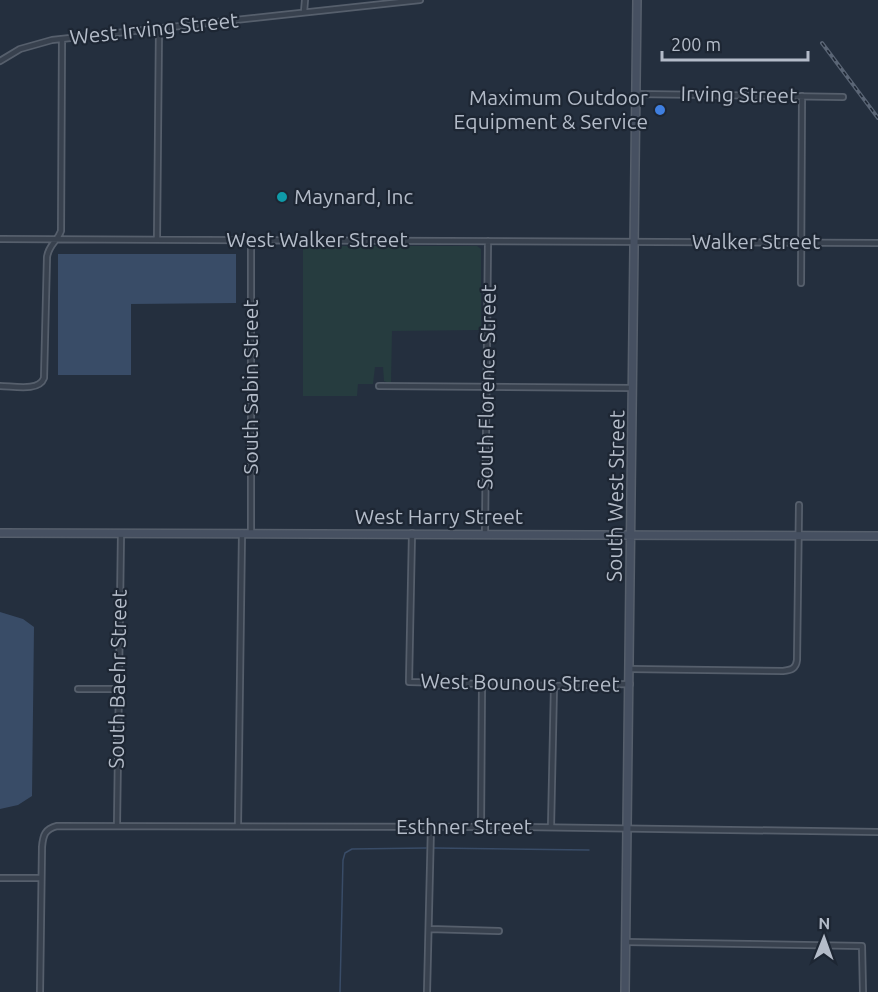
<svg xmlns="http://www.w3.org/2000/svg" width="878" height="992" font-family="Ubuntu,sans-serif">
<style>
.green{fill:#263c3f}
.water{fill:#394c67}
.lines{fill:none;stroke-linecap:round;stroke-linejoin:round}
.stream{stroke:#394c67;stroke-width:1.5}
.street-casing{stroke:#565f6c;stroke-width:8}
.secondary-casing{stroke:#565f6c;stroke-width:10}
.street{stroke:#38414e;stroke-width:4.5}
.secondary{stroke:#465061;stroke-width:7}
.rail-casing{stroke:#5a6575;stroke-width:4}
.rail{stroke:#1d2633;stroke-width:1.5;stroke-dasharray:4.5;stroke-linecap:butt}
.shop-dot{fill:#3f7fe0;stroke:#1d2633;stroke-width:2}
.culture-dot{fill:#0f9aa8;stroke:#1d2633;stroke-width:2}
.labels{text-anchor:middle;stroke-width:4.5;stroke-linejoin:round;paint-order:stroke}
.street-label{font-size:21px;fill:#b4bcc9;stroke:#1d2633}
.poi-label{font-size:21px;fill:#b4bcc9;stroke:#1d2633;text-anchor:end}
</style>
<rect width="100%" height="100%" fill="#242f3e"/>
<path class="green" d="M303,246h174l4,3v81l-89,1 -1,53 -7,-3 -1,-14h-8l-2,17h-15l-1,12h-54z"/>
<path class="water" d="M58,254h178v49l-105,1v71h-73z
M0,612l23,7 11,8 -2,169 -14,9 -18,4z"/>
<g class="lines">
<path class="stream" d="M434,848l155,2
M340,992l3,-132 2,-7 7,-4 74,-1"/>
<g class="street-casing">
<path id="street" d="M304,12l1,-12
M0,61l20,-12 32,-9 368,-40
M635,94l208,3
M0,239l878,4
M157,239l2,-211
M801,283l1,-187
M0,386c13,0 39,6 44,-8l3,-121c2,-13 10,-15 14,-26l1,-192
M379,386l254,2
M251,533v-293
M412,533l-3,149 145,4 76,-2
M485,534l3,-293
M630,669l153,2c8,-1 13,-2 14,-11l2,-155
M78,689h40
M117,825l4,-292
M238,825l4,-292
M481,827l1,-143
M551,827l3,-141
M0,878h41
M429,929l70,2
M626,942l236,4 1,46
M40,992l2,-145c1,-12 3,-18 15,-21l466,1 355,5
M427,992l4,-166"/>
</g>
<g class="secondary-casing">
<path id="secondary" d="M0,533l878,3
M625,992l12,-992"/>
</g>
<use href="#street" class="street"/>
<use href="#secondary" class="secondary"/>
<g class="rail-casing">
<path id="rail" d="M822,43l56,75"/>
</g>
<use href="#rail" class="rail"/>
</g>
<circle class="shop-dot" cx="660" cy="110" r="6"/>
<circle class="culture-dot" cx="282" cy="197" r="6"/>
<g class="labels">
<g class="street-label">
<text transform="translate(154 29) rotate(-6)" y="7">West Irving Street</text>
<text transform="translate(739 95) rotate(1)" y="7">Irving Street</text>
<text x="317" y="247">West Walker Street</text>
<text x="756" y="249">Walker Street</text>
<text transform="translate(251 387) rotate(-90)" y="7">South Sabin Street</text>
<text transform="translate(487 387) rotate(-89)" y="7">South Florence Street</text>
<text transform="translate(616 496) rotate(-89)" y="7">South West Street</text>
<text x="439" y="524">West Harry Street</text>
<text transform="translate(118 679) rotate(-89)" y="7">South Baehr Street</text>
<text transform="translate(520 683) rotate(1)" y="7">West Bounous Street</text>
<text x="464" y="834">Esthner Street</text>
</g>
<g class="poi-label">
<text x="648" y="105">Maximum Outdoor<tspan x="648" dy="24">Equipment &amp; Service</tspan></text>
<text x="294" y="204" text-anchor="start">Maynard, Inc</text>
</g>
</g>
<g transform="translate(824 938) rotate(1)" stroke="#1d2633" stroke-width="4.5" paint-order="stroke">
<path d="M0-4.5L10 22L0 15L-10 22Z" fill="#b4bcc9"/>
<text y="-9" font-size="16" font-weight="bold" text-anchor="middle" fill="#b4bcc9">N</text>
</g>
<path d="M662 51v9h146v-9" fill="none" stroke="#b4bcc9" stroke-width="3"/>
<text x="671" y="51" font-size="18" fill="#b4bcc9" stroke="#1d2633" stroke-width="4.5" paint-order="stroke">200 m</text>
</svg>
